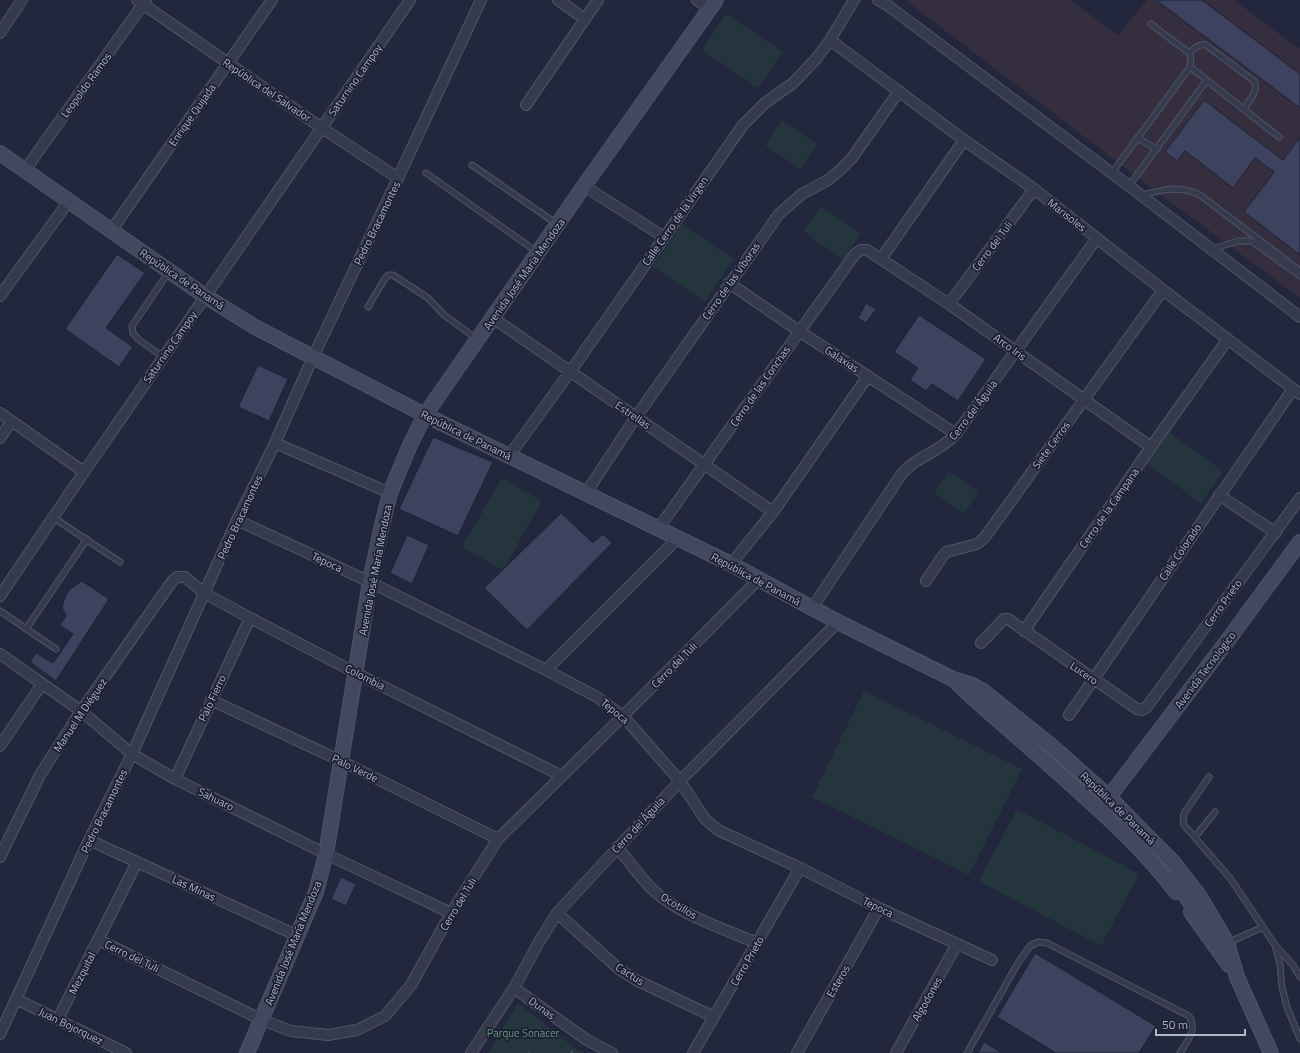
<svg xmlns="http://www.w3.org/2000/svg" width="1300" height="1053" font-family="'Titillium Web',sans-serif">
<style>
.medical{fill:#342e3e}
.green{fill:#24353e}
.building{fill:#3d435e;stroke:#1d2134}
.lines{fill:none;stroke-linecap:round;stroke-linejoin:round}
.lane-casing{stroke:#515568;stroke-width:7}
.street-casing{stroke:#515568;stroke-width:12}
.secondary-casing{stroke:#515568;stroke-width:16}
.path{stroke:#42525b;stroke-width:2;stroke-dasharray:3 3;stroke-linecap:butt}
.lane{stroke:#363a4d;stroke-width:5}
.street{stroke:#363a4d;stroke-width:10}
.secondary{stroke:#434860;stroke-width:14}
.labels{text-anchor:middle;stroke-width:3.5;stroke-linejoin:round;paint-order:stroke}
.street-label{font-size:11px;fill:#b1b5c9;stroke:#1b1f32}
.park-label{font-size:11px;fill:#679b7f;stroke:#1b1f32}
</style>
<rect width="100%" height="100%" fill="#22273d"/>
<path class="medical" d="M905,0h165l48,35 29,-35h87l66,49v249l-166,-123z"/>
<path class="green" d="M726,14l57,38 -25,36 -56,-38z
M782,121l35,23 -17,25 -35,-24z
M821,206l40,28 -18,26 -40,-29z
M682,224l52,35 -29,43 -52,-35z
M1169,432l54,39 -22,32 -54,-39z
M949,472l30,20 -15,22 -30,-21z
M502,478l40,23 -39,69 -41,-23z
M864,691l158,78 -53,106 -157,-78z
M1017,809l122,65 -38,72 -122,-65z
M518,1003l57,45 10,5h-97z"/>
<path class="building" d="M1156,0h46l98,74v34z
M1204,100l79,60 17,-23v118l-56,-43 30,-40 -19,-14 -22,30 -48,-37 -8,10 -12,-9z
M117,254l28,19 -39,55 27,19 -14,20 -54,-38z
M866,303l10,6 -10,14 -8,-5z
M919,315l67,44 -28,42 -26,-17 -6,7 -16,-11 8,-12 -24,-16z
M258,365l30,14 -19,42 -31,-14z
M433,437l60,25 -35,74 -59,-27z
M561,513l32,30 10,-9 9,9 -85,87 -43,-42z
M407,535l22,10 -17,39 -22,-11z
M82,581l27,18 -53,82 -26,-19 6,-9 17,10 20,-29 -13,-9 6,-9 -4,-8 3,-11 5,-8z
M341,877l15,7 -10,22 -15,-7z
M1035,953l121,73 -17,27h-83l-59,-36z
M984,1042l18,11h-24z"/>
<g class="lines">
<g class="lane-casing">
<path id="lane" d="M1189,53c6,-5 9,-9 17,-8l48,36c5,10 -5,19 -10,28
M1190,67l89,70
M1137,138l20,11
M472,165l85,59
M426,173l111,79
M1111,174l79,-107 1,-7 -2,-7 -38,-29
M1129,186l78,-106
M1142,195c20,-5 39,-10 58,0l100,76
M1212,249l26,-8h14l48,35
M368,307l16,-27 4,-5h5l35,23 16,17 33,24
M163,357l-25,-18 -5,-6 -1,-7 36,-53
M54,518l66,44
M0,611l56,38
M26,629l61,-90
M1209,777l-24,35 -2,5 1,8 46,53 45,67 5,19 2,23 5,20 13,32
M1195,837l20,-25
M1227,943l36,-16
M1276,946l17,19 7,12
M967,1053l51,-90 12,-17 8,-4 9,1 142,73c9,13 -2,26 -9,37"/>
</g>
<g class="street-casing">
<path id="street" d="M137,0l185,128 76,50
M558,0l27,19
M697,0l13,9
M878,0l9,5 242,181 171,131
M0,33l22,-33
M830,40l134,100 70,49 129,101 137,104
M526,105l72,-105
M25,170l121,-170
M584,186l80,51
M111,231l161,-231
M881,259l83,-119
M729,283l70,48 157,103
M0,296l69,-95
M949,304l85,-115
M493,318l280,194
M0,413l84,59
M0,438l11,-16
M275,443l115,50
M509,456l61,-84 173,-247 22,-22 28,-20 23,-24 14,-19 24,-40
M586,493l50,-76 143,-203 23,-20 26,-14 12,-10 12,-12 47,-67
M1219,495l57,38
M237,520l133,62 176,88 51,27 26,19 57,65 25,38 13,11 82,38 79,40 113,52
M658,529l197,-275 6,-4h6l82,54 202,143
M731,564l42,-52 95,-136
M926,581l16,-24 4,-5 31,-8 8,-7 178,-247
M0,596l84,-124 326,-472
M812,608l89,-133c15,-19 39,-23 55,-41l141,-196
M1024,631l127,-184 77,-108
M981,643l21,-22 2,-2h4l129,90 5,1 4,-2 154,-210
M0,654l81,57 51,43 43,25 151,75 125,59
M546,670l131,-131
M211,700l130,61 157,78
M1069,715l224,-326
M0,746l42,-62
M175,779l75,-161
M89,840l209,96
M617,847c12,14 23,30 36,43 27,25 71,39 104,53
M0,857l40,-82 41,-64 92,-131 4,-3h8l19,16 46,25 106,55 206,103
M557,913l62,56 17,11 78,37
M99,940l163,80 29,11 37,4 29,-5 28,-14 26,-31 40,-72 47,-74 125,-123 136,-137
M514,988l73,52 25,13
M16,999l110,54
M58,1019l79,-157
M0,1034l89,-194 43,-86 105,-234 38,-77 38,-86 85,-179 83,-178
M471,1053l43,-65 25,-46 18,-29 123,-132 158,-159
M693,1053l107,-185
M797,1053l82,-145
M896,1053l61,-109"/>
</g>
<g class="secondary-casing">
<path id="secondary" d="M0,153l205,143 50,31 170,88 306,149 107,58 115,57 19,6 11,6 71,57 55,49 64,65 27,35 27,46 10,34 34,76
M954,680l19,18c34,30 68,59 101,89 37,33 73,66 102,105
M1108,806l1,-9 119,-157 72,-98
M1175,878l17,28 5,14
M1191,912l38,53
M247,1053l69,-161 10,-38 44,-272 12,-57 8,-32 20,-48 15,-30 159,-229 132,-186"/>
</g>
<path class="path" d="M528,1053l1,-1
M571,1053l4,-5"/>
<use href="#lane" class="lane"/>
<use href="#street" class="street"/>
<use href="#secondary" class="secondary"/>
</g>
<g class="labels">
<g class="street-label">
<text transform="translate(355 80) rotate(-55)" y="4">Saturnino Campoy</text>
<text transform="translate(86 85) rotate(-54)" y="4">Leopoldo Ramos</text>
<text transform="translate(267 90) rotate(34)" y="4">República del Salvador</text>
<text transform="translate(192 115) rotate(-55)" y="4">Enrique Quijada</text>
<text transform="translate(1067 215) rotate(38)" y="4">Marisoles</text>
<text transform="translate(675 221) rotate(-55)" y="4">Calle Cerro de la Virgen</text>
<text transform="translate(377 223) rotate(-64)" y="4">Pedro Bracamontes</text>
<text transform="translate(992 246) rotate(-53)" y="4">Cerro del Tuli</text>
<text transform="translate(524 274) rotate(-55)" y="4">Avenida José María Mendoza</text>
<text transform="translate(182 279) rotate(34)" y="4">República de Panamá</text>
<text transform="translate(731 281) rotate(-55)" y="4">Cerro de las Víboras</text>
<text transform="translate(170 347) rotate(-55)" y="4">Saturnino Campoy</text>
<text transform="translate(1010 347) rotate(36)" y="4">Arco Iris</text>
<text transform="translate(842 359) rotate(33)" y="4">Galaxias</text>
<text transform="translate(760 386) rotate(-55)" y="4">Cerro de las Conchas</text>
<text transform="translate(973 410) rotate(-53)" y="4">Cerro del Águila</text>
<text transform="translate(633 415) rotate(34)" y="4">Estrellas</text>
<text transform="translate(466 435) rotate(26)" y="4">República de Panamá</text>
<text transform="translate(1051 445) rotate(-54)" y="4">Siete Cerros</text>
<text transform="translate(1109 508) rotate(-55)" y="4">Cerro de la Campana</text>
<text transform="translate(240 517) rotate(-65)" y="4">Pedro Bracamontes</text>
<text transform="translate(1180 552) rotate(-56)" y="4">Calle Colorado</text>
<text transform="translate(327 562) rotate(25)" y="4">Tepoca</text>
<text transform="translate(375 570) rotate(-79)" y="4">Avenida José María Mendoza</text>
<text transform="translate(756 579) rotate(28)" y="4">República de Panamá</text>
<text transform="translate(1223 603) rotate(-54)" y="4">Cerro Prieto</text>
<text transform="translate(674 665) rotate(-45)" y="4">Cerro del Tuli</text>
<text transform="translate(1205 670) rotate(-53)" y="4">Avenida Tecnologico</text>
<text transform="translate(1084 673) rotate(34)" y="4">Lucero</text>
<text transform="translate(365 677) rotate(27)" y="4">Colombia</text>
<text transform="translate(212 698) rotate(-65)" y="4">Palo Fierro</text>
<text transform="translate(615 711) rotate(40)" y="4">Tepoca</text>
<text transform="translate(80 715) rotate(-56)" y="4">Manuel M Diéguez</text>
<text transform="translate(355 768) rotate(26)" y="4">Palo Verde</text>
<text transform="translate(216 799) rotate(26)" y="4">Sahuaro</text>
<text transform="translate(1118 808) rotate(44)" y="4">República de Panamá</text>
<text transform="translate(104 811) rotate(-64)" y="4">Pedro Bracamontes</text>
<text transform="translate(638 825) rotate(-47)" y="4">Cerro del Águila</text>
<text transform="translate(194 888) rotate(25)" y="4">Las Minas</text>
<text transform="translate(458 904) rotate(-59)" y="4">Cerro del Tuli</text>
<text transform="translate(679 906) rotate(31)" y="4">Ocotillos</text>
<text transform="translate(878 907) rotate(26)" y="4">Tepoca</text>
<text transform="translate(293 943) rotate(-68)" y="4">Avenida José María Mendoza</text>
<text transform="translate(132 956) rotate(26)" y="4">Cerro del Tuli</text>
<text transform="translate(747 961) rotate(-60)" y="4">Cerro Prieto</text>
<text transform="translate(82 973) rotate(-63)" y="4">Mezquital</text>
<text transform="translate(630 974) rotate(32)" y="4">Cactus</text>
<text transform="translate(838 981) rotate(-60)" y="4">Esteros</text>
<text transform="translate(927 999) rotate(-60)" y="4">Algodones</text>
<text transform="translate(542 1008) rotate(36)" y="4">Dunas</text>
<text transform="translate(71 1026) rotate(26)" y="4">Juan Bojorquez</text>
</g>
<g class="park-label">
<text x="523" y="1037">Parque Sonacer</text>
</g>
</g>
<path d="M1156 1029v6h89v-6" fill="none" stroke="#b1b5c9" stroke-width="2"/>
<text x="1162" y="1029" font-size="12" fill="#b1b5c9" stroke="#1b1f32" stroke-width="3" paint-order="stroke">50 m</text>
</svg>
